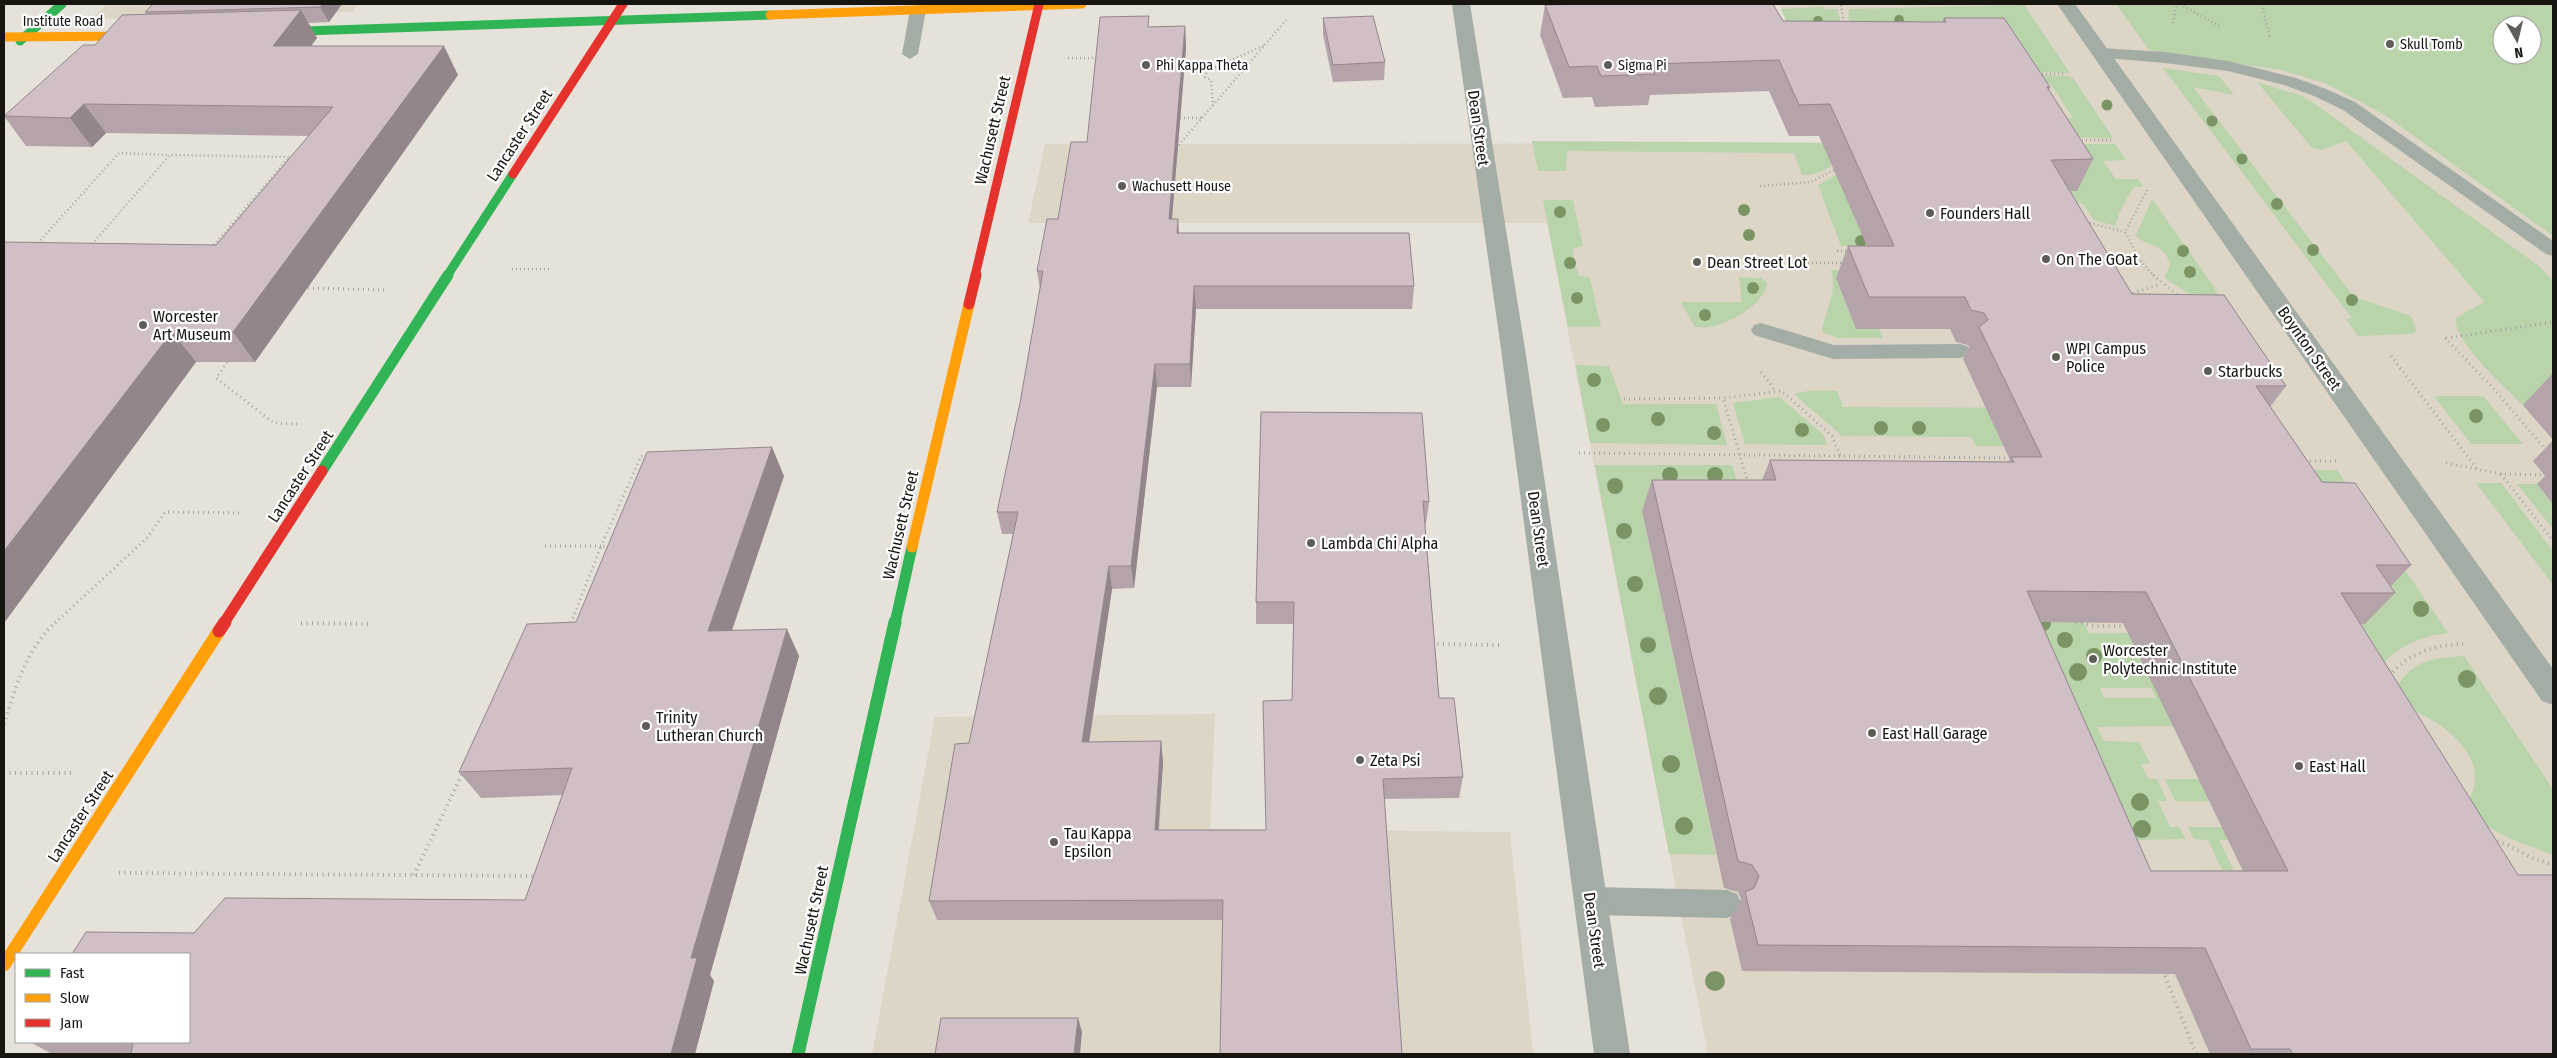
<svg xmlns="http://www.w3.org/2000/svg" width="2557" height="1058" font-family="'Fira Sans Condensed',sans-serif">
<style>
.built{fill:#ddd6c7;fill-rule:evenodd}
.green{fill:#b9d3ab;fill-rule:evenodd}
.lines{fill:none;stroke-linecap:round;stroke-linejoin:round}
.path-far2{stroke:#a3a7a2;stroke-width:2.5;stroke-dasharray:1 3;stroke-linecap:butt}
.path-far1{stroke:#a3a7a2;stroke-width:3;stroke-dasharray:1 4;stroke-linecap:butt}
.path{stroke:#a3a7a2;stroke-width:4;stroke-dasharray:1 4.5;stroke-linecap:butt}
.lane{fill:#a4aca6;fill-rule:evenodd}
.street{fill:#a4aca6;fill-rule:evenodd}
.fast-far2{stroke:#30b455;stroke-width:9}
.fast-far1{stroke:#30b455;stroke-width:11}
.fast{stroke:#30b455;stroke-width:13}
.slow-far2{stroke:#ff9f0a;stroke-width:9}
.slow-far1{stroke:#ff9f0a;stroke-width:11}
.slow{stroke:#ff9f0a;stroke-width:13}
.jam-far2{stroke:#e5322d;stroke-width:9}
.jam-far1{stroke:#e5322d;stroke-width:11}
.jam{stroke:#e5322d;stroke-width:13}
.tree{fill:#7a9563}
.wall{fill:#b4a4aa;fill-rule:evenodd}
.shaded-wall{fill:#92868b}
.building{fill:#d1bfc6;stroke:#92868b;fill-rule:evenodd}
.poi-dot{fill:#5f5d57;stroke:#fff;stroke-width:2}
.labels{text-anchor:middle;stroke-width:4.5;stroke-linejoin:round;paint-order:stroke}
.far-street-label{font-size:14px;fill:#171510;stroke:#fff}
.far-poi-label{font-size:14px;fill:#171510;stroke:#fff;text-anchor:start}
.street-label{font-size:16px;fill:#171510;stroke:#fff}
.poi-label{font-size:16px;fill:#171510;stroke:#fff;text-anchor:start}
</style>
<rect width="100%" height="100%" fill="#e6e2da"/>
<path class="built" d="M107,4h251l-6,8 -261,7z
M1779,4h774v1050h-845l-161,-831h-519l17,-79 794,-1zM2502,25h30v30h-30z
M1215,714l-5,115 300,3 23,222h-661l63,-337z"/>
<path class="green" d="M2116,4h437v232l-168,-121 -60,-32 -44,-13 -132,-20zM2502,25h30v30h-30z
M2024,5l46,68 -37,-1 -185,-41 1,-22z
M1823,7l2,2h12l3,10 -4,28 10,29 -2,18 -7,25 8,32c-10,16 -25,24 -43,24l-8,-22 -227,-2 -1,20h-28l-6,-30 307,2 -58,-134z
M2163,68l56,8 15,19 -41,-8 161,210 57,19 6,14 -4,4 -55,2 -12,-17 6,-1z
M2038,75l30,1 5,2 40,60 -51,-1 -11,-18 22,-1 -23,-35h-39z
M2257,82l45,14 13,8 224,162 14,15v124h-30c-16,-16 -71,-65 -67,-87l28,-16 -138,-161 -24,9 -10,-2z
M2036,144h79l11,16 -23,1 13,18h22l5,7 -10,2 -13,23 -5,15 -21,-6 -11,-16 -10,-2 -7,-11h10z
M1847,169l46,77h-52l-23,-61z
M2152,199l60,85 20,36 -68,-42 6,-13c-7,-26 -24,-16 -34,-30z
M1543,200h30l10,46 -11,3 6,26 12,3 11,49h-33z
M1831,270h44l4,59 4,9h-45l-16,-6c3,-22 16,-39 9,-62z
M1739,277l22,1 6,5c-2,24 -52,51 -73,43l-13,-24h61z
M1576,365l33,1 14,38h93l11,41 -137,-2z
M1808,391h29l6,16 222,1 62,39 -151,-1 -5,-9 -129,-1 -48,-42z
M2434,396h49l40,48h-52z
M1779,397l45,38 3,10 -82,-1 -12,-41z
M1595,465h137l11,37 -101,9 74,344 -47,-1z
M2241,470h96l111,163c-30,4 -49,13 -69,35z
M2476,483h25l52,68v34z
M2517,484h20l16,20v25z
M2003,612l77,2 9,19h47l46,93 -85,1 7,14 35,1 11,21 -9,1 7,15h9l10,22h-9l12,26h9l7,12 -52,1 14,30 11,1 19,44h-47zM2100,688h51l5,10h-52z
M2464,656l89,133v66l-42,-16 -35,-19 -7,-20c26,-50 -40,-86 -79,-100 17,-37 35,-42 74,-44z
M2165,779h43l52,105 -23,31 -54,-44 39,-1 -14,-30 -14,-1 -6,-12h37l-12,-26h-38zM2219,840h12l14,30 -11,1z"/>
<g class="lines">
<path class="path-far2" d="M2180,4l39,22
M2262,4l8,35
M1841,5l3,19
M2173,23l4,-19
M1068,58h30
M2038,74h28
M1213,106l-2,-26 -6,-3 2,-6 58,-26
M1176,118h26
M2078,140h36
M1176,148l112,-130
M1760,186l51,-4 25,-13
M2147,190l-22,42 15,28 14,16
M2086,222l39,10
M38,243l81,-90 50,2
M92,244l78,-89 119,2 -76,89
M1837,251h11
M1788,263h57
M512,269h37"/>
<path class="path-far1" d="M2153,275l26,21
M308,288l79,2
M2128,295l33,-11
M2445,338l48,50 60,70
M2446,338l107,-16
M2391,356l87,114
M227,362l-11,16 58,45 26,1
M1761,372l15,20
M1624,399l99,-1
M1579,453l432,5
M2305,461h31
M2446,463l55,11 52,1
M2501,474l52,67
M1748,483l-25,-85 59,-7 50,45 8,20
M545,546h56l40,-90h7
M2076,622l4,1
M55,623l93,-86 17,-25 78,1
M571,623l30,-77 8,1"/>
<path class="path" d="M2076,622l18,4h32
M301,623l69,1
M570,626l2,-4
M1432,644l67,1
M2389,676c19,-23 45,-31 74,-32
M4,724c12,-37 22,-75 52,-102
M4,773h68
M2493,838l40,20 20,7
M119,873l418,3
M414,875l49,-103
M2163,971l33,83"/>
<path class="lane" d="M918,5l8,5 -8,44 -8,5 -8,-5 8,-44z
M2101,48l64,4 63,9 68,17 30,11 29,13 198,139v15l-7,-2 -203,-144 -29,-14 -30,-11 -56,-14 -63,-8 -70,-6 -2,-4z
M1761,323l73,22 126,-1 7,2 4,5 -4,5 -7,2 -127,1 -79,-24 -3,-5 3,-5z
M1591,887l136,3 10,4 5,10 -5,10 -10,4 -136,-3 -10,-4 -5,-10 5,-10z"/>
<path class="street" d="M1452,4h18l55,345 105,705h-36l-93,-705z
M2057,4h18l478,665v36l-11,-4z"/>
<path class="fast-far2" d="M275,32l495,-17
M20,41l42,-37
M447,276l66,-102"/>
<path class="fast-far1" d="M322,471l126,-196
M895,623l17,-76"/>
<path class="fast" d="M798,1054l97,-432"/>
<path class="slow-far2" d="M770,15l312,-11
M4,37l136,-1"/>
<path class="slow-far1" d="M912,547l57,-243"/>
<path class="slow" d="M4,965l215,-334"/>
<path class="jam-far2" d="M513,174l110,-170
M975,276l64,-272"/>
<path class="jam-far1" d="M969,304l7,-29
M224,623l98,-152"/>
<path class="jam" d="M219,631l6,-9"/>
</g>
<g class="tree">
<circle cx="1899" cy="20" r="5"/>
<circle cx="1818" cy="21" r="5"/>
<circle cx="2107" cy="105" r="5.5"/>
<circle cx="2212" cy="121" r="5.5"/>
<circle cx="2242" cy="159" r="5.5"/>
<circle cx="2277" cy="204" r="6"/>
<circle cx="1744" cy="210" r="6"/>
<circle cx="1560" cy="212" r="6"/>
<circle cx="1749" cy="235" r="6"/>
<circle cx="1861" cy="241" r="6"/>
<circle cx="2313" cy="250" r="6"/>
<circle cx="2183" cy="251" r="6"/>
<circle cx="1570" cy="263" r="6"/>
<circle cx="2190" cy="272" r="6"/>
<circle cx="1753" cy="288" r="6"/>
<circle cx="1577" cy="298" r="6"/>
<circle cx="2352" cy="300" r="6"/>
<circle cx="1705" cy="315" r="6"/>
<circle cx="1594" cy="380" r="7"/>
<circle cx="2476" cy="416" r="7"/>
<circle cx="1658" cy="419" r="7"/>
<circle cx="1603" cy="425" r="7"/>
<circle cx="1881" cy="428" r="7"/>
<circle cx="1919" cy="428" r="7"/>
<circle cx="1802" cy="430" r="7"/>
<circle cx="1714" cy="433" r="7"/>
<circle cx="1670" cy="475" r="8"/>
<circle cx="1715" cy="475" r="8"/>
<circle cx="1615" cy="486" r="8"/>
<circle cx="1624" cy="531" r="8"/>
<circle cx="1635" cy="584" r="8"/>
<circle cx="2421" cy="609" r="8"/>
<circle cx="2043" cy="623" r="8"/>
<circle cx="2065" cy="640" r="8"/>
<circle cx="1648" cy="645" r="8"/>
<circle cx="2094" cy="656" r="8"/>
<circle cx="2078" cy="672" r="9"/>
<circle cx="2467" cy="679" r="9"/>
<circle cx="1658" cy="696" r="9"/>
<circle cx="1671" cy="764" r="9"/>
<circle cx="2140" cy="802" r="9"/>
<circle cx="1684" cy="826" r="9"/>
<circle cx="2142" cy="829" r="9"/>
<circle cx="1715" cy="981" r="10"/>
</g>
<path class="wall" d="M153,4h189l-13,18 -21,1 9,15 -6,8 147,29 -203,287h-59l-192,261 212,-378 93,-109 -203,-3 -14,14 -66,-1 -22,-30 91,-71 51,-31 -1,-2z
M1545,5l238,16 159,1 2,-4 106,69 -1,3 44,69 -16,32h-7l62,103 154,92 -16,21 52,75 89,83 -21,22 5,6 -30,31h-4l192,430h-343l-35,-80 -433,-3 -12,-52 11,-20 -3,-7 -14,-4 -82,-377 10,-31h110l8,-20 238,2 2,-2 -47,-101 6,-12 -1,-2 -12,-3 -6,-13h-94l-20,-51 12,-32h19l-48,-110h-30l-20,-45 -119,4 -2,10 -53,2 -3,-10 -29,1 -23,-63zM2041,622l82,1 120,248h-92z
M1323,18l62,44 -1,18 -51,2 -10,-47z
M1185,26l1,22 -14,171h6l1,14 235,53 -2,23h-216l-5,78h-34l-23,201 -22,1 -23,153 72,-1 2,21 -4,68h107l26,-130 1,-76h-37v-22l5,-190 168,90 -3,22h-1l14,174 24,79 -4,21 -75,1 -162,121h-285l-8,-19 40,-158 44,-209h-11l-5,-22 23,-109 20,-114 -3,-18 50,-129 63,-115z
M2553,373v131l-16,-20 8,-8 -12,-15 20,-21 -30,-35z
M784,476l-52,155 67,25 -89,319 4,6 -19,73h-643l-22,-12h159l5,-109 331,-33 37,-105 -81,3 -22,-26 117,-150z"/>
<path class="shaded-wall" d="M323,4h19l-13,18 -9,-15z
M301,10l16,28 -27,36 -17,-28z
M1185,26l1,22 -16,194 -1,-23z
M444,46l14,29 -203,287 -22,-30z
M84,104l22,29 -14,14 -22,-29z
M1178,219l1,23 -2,-9z
M1194,286l2,23 -5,78 -1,-23z
M172,332l24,30 -192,261v-72z
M1155,364l2,23 -23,201 -3,-22z
M772,447l12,29 -62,183 -14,-28z
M1109,566l3,23 -26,174 -4,-21z
M787,629l12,27 -89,319 4,6 -19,73h-24l20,-96z
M1161,741l2,21 -6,88 -2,-20z
M1078,1018l4,14 -2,22h-6z"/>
<path class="building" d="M153,4h170l-3,3 -175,5z
M1583,4h190l10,17 163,1 -2,-4h60l46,69h-3l46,72 -42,1 81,134 92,1 62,91h-30l66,96 33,1 56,82h-35l19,28h-54l177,282h35v179h-260l-3,-5h-39l-46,-101 -447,-3 -13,-53 9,-4 5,-12 -7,-11 -14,-4 -86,-381h124l-6,-20 244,2 -3,-5h31l-63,-130 9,-7 -4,-7 -13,-3 -6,-13h-96l-21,-51h46l-64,-142 -31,1 -20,-45 -129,4 5,10 -54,2 -4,-10 -28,1 -24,-62zM2027,591l119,1 142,279h-137z
M301,10l-28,36h171l-211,286h-61l-168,219v-309l212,3 117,-138 -249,-3 -14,14 -66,-2 79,-71h12l27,-30z
M1149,16l-1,11 37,-1 -16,193h9l-1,14h232l5,53h-220l-4,78h-35l-24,202h-22l-27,176 79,-1 -6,89h111l-3,-129 29,-1 2,-98h-38l5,-190 161,1 7,89 -6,-1 16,197h15l9,79 -80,2 19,275h-182l3,-154 -294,1 26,-157 14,-1 49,-231h-21l23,-109 23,-132h-6l10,-52h11l13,-77h16l13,-125z
M1373,16l12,46 -52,3 -10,-47z
M772,447l-64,184 79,-2 -96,329h6l-26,96h-540l2,-11 -23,-1h79v-88h-117l14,-22 108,1 31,-35 300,2 47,-132 -113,4 68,-148 49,-2 71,-170z
M941,1018h137l-4,36h-139z"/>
<g class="poi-dot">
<circle cx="2390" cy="44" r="5"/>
<circle cx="1146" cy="65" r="5"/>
<circle cx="1608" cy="65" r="5"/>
<circle cx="1122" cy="186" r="5"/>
<circle cx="1930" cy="213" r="5"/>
<circle cx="2046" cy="259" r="5"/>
<circle cx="1697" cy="262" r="5"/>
<circle cx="143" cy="325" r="5"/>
<circle cx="2056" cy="357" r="5"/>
<circle cx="2208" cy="371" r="5"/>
<circle cx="1311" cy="543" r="5"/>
<circle cx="2093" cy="659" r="5"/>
<circle cx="646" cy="726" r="5"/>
<circle cx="1872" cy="733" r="5"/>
<circle cx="1360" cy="760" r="5"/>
<circle cx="2299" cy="766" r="5"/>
<circle cx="1054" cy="842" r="5"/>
</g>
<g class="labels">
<g class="far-street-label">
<text x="63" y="26">Institute Road</text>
</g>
<g class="far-poi-label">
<text x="2400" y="49">Skull Tomb</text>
<text x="1156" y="70">Phi Kappa Theta</text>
<text x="1618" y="70">Sigma Pi</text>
<text x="1132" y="191">Wachusett House</text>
</g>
<g class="street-label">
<text transform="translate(1479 128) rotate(82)" y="6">Dean Street</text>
<text transform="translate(992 130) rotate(-77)" y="6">Wachusett Street</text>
<text transform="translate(519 135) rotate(-57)" y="6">Lancaster Street</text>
<text transform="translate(2310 348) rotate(55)" y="6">Boynton Street</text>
<text transform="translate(300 476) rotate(-57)" y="6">Lancaster Street</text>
<text transform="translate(900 525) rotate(-77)" y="6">Wachusett Street</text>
<text transform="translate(1539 529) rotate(82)" y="6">Dean Street</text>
<text transform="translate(80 816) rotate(-57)" y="6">Lancaster Street</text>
<text transform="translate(811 920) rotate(-78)" y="6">Wachusett Street</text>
<text transform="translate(1595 930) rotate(82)" y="6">Dean Street</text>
</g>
<g class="poi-label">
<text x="1940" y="219">Founders Hall</text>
<text x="2056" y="265">On The GOat</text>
<text x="1707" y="268">Dean Street Lot</text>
<text x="153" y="322">Worcester<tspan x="153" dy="18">Art Museum</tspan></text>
<text x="2066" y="354">WPI Campus<tspan x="2066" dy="18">Police</tspan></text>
<text x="2218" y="377">Starbucks</text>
<text x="1321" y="549">Lambda Chi Alpha</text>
<text x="2103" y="656">Worcester<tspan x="2103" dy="18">Polytechnic Institute</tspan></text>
<text x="656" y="723">Trinity<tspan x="656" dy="18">Lutheran Church</tspan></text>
<text x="1882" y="739">East Hall Garage</text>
<text x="1370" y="766">Zeta Psi</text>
<text x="2309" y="772">East Hall</text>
<text x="1064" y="839">Tau Kappa<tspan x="1064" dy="18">Epsilon</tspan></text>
</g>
</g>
<rect width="2557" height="1058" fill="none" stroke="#171510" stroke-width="10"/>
<rect x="15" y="953" width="175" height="90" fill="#ffffff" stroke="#a2a19f"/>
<rect x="25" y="969" width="25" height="8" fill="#30b455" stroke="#a2a19f"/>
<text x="60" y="978" font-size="15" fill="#171510">Fast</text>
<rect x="25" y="994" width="25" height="8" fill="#ff9f0a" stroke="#a2a19f"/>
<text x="60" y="1003" font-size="15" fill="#171510">Slow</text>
<rect x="25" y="1019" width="25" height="8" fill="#e5322d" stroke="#a2a19f"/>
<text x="60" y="1028" font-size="15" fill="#171510">Jam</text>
<g transform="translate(2517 40) rotate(172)"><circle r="24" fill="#ffffff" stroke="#a2a19f"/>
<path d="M0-4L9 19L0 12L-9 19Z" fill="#5f5d57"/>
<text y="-8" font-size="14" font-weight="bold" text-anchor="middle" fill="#171510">N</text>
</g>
</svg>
